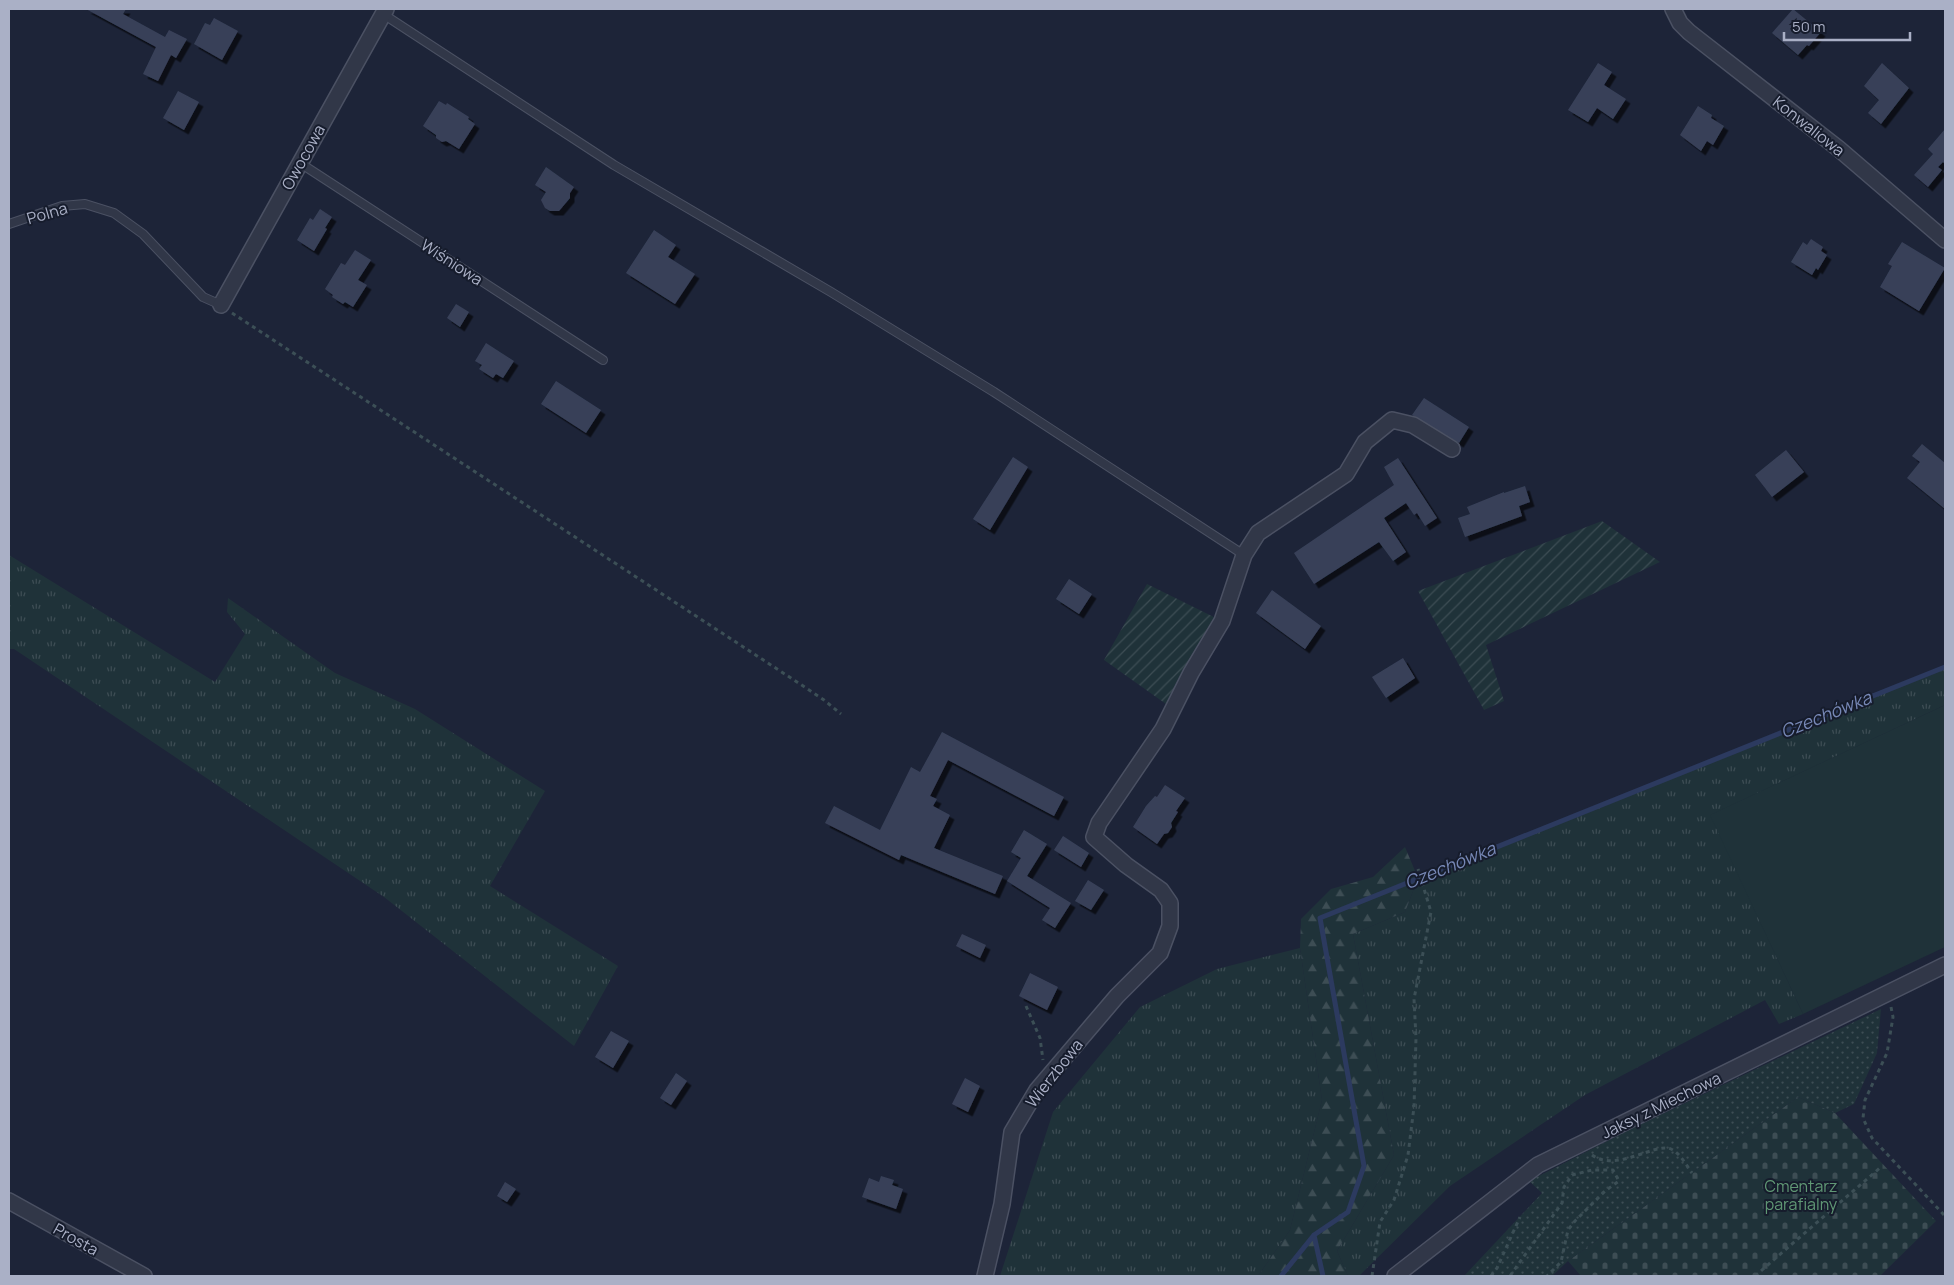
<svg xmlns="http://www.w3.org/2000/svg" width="1954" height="1285" font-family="Manrope,sans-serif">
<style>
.grass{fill:url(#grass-tufts)}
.forest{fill:url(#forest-firs)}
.cemetery{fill:url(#cemetery-stones)}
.park{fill:url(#park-dots)}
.garden{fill:url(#garden-furrows)}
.pitch{fill:#1f3239}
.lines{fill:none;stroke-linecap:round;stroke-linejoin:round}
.stream{stroke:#2c3a5f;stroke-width:5}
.building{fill:#384159;filter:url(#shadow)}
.lane-casing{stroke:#4b5163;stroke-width:10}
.street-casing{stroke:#4b5163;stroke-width:18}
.path{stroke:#3c4f56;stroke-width:3;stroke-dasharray:4 4;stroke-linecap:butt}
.lane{stroke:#313748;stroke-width:8}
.street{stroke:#313748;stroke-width:15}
.labels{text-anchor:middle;stroke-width:4;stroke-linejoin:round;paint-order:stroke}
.street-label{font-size:16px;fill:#aab0c6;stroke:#161c2c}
.park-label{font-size:16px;fill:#609875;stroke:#161c2c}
.water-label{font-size:18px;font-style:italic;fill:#7788b6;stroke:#161c2c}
</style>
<defs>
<pattern id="grass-tufts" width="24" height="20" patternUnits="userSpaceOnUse" patternTransform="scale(1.25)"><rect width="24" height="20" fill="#1f3239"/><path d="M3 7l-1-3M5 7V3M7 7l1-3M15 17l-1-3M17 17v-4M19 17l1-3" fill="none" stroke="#3d4d54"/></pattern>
<pattern id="forest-firs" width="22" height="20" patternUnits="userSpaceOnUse" patternTransform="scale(1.25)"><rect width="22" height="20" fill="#1f3239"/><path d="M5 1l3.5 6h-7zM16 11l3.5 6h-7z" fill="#3d4d54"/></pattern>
<pattern id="cemetery-stones" width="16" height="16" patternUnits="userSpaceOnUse" patternTransform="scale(1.25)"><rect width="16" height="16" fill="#1f3239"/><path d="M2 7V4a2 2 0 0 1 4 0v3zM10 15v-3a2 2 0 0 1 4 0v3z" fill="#3d4d54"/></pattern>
<pattern id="park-dots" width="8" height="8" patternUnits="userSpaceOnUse" patternTransform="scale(1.25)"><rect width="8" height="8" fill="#1f3239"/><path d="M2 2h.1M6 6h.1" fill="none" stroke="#3d4d54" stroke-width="1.8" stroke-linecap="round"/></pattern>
<pattern id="garden-furrows" width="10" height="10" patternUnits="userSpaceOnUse" patternTransform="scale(1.25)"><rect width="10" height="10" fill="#1f3239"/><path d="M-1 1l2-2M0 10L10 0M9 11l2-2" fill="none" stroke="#3d4d54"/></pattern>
<filter id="shadow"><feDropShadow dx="4.5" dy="4.5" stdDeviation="0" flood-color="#0009"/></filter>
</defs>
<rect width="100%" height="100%" fill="#1d2438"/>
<path class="grass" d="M9,555l206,127 30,-48 -18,-22 1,-14 107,75 80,36 130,82 -55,95 128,80 -44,80 -190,-149 -370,-248h-5z
M1945,667v38l-234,110 92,199 -24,10 -14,-24 -180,95 -135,91 -91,90h-11l-11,-25 57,-96 -41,-221 52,-22 13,-34z
M1300,948l22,152 -32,130 -32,46h-258l53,-164 87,-105 77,-38z"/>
<path class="forest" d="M1405,847l13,31 -13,34 -52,22 41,221 -57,96 11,25h-90l32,-46 32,-130 -22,-152 1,-29 30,-30 42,-12z"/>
<path class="cemetery" d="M1798,1097l37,16 101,108 -56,55h-299l-13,-15z"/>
<path class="park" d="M1881,1009l-4,44 -23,51 -19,9 -37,-16 -230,164 -16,15h-88l78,-83 -13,-12 98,-50z"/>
<path class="garden" d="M1602,521l58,41 -174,83 18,56 -20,9 -66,-119z
M1147,584l75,37 -49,88 -69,-49z"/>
<path class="pitch" d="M1945,705v242l-142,67 -93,-199z"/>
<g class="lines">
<path class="stream" d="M1314,1235l9,41
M1281,1276l33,-41 34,-23 16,-46 -44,-248 625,-251"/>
</g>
<path class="building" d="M86,9h40l-3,5 42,23 4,-7 18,9 -11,19 -5,-3 -13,26 -15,-7 13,-27z
M1793,9l28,23 -12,14 -2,-1 -9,10 -26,-22z
M214,18l24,13 -16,29 -28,-16 11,-21 5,2z
M1598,63l14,9 -8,13 22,14 -13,20 -16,-11 -9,14 -20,-12z
M1882,63l27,25 -28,36 -13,-11 11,-13 -15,-14z
M178,91l21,11 -15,28 -21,-12z
M439,101l7,4 1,-2 22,14 -1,2 7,5 -16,25 -13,-8 -4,1 -6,-4v-3l-13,-9z
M1698,106l14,9 -1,3 13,8 -11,19 -6,-4 -6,10 -21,-16z
M1945,129v35l-2,-2 -5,5 4,3 -14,17 -14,-12 19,-21 -5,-5z
M546,167l28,20 -4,6v5l-11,13h-9l-5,-3 -4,-8 5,-8 -11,-7z
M320,209l12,8 -7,11 2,1 -13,22 -17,-11 13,-22 3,2z
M654,230l22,15 -8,12 27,17 -20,30 -49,-31z
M1811,239l12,8 -2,4 6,4 -9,15 -2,-2 -4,7 -21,-13 12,-20 4,3z
M1902,242l43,26 -26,43 -39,-24 12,-21 -4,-2z
M355,250l16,10 -13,20 9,5 -14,22 -8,-5 -2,2 -11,-7 1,-2 -8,-6 16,-26 4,2z
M456,304l13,8 -9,15 -13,-9z
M486,343l28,18 -11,17 -7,-4 -3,4 -14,-9 3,-4 -7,-4z
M556,381l45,29 -15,23 -45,-29z
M1424,398l45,29 -10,16 -47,-28z
M1922,444l23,19v46l-38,-31 13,-16 -8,-6z
M1786,450l18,22 -32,25 -17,-22z
M1013,457l15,10 -38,63 -17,-11z
M1398,458l39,60 -12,8 -8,-13 -3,2 -8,-12 -22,15 22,34 -13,9 -14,-19 -65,42 -20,-31 100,-68 -10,-18z
M1525,486l5,16 -11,4 3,10 -57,21 -7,-19 12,-4 -3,-7 37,-15v1z
M1069,579l23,15 -13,20 -23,-15z
M1272,590l49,36 -16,23 -49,-36z
M1403,658l12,20 -29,20 -14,-21z
M942,732l122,65 -10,19 -106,-56 -18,36 7,3 -4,7 17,9 -16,33 69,28 -8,18 -94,-39 -2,5 -74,-37 9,-17 46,24 31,-63 9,5z
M1165,785l20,13 -9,13 2,1 -7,11 1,4 -4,6 -4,1 -7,10 -24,-17 13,-21 9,-10 2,1z
M1024,830l23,14 -20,32 44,27 -16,25 -13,-8 8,-12 -43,-27 14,-23 -10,-6z
M1063,836l26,17 -8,14 -27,-17z
M1088,880l16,10 -13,20 -16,-9z
M962,934l24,11 -6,13 -24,-12z
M1030,973l28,14 -11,23 -28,-14z
M611,1031l18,10 -16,27 -18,-11z
M676,1073l11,8 -16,24 -11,-7z
M965,1078l15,8 -12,26 -16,-8z
M881,1176l13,4 -2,5 11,4 -7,20 -34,-12 7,-19 10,4z
M505,1182l11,7 -9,13 -10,-6z"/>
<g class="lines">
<g class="lane-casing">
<path id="lane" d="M383,14l231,151 217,127 163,100 250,163
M300,163l303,197
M9,224l53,-18 23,-2 29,9 29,21 60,63 18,8"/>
</g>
<g class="street-casing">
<path id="street" d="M1673,9l7,14 9,9 150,117 106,91
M221,305l165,-296
M9,1201l135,75
M985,1276l17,-72 10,-72 25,-42 80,-94 43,-43 10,-27v-23l-9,-13 -35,-25 -32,-28 5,-14 64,-94 28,-56 31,-52 22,-66 14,-22 88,-59 19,-32 27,-22 21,5 39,24
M1395,1276l143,-111 407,-200"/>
</g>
<path class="path" d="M232,313l565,369 27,18 17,14
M1026,1006l14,32 3,22
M1891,1007l2,10 -6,36 -22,47 -2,18 9,20 73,78
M1592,1155c25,18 63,-13 79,-6 10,5 15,16 21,24
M1372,1276l8,-54 14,-22 14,-45 6,-48 2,-69 -2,-39 17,-87 -13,-43
M1491,1276l6,-8 23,-51
M1510,1276l52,-73 2,-16 8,-12 20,-5h21l6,11 -14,10 -30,30 -7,9 -7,32 -14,14
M1755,1276l126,-109"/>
<use href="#lane" class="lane"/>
<use href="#street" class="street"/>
</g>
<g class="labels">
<g class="street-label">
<text transform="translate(1809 126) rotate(38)" y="6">Konwaliowa</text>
<text transform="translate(303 157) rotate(-61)" y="6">Owocowa</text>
<text transform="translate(47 213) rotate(-16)" y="6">Polna</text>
<text transform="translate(452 262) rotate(33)" y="6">Wiśniowa</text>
<text transform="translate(1054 1073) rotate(-52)" y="6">Wierzbowa</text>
<text transform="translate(1661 1105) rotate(-26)" y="6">Jaksy z Miechowa</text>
<text transform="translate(76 1239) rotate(29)" y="6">Prosta</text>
</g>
<g class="park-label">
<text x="1801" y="1192">Cmentarz<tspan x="1801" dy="18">parafialny</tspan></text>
</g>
<g class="water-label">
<text transform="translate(1826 715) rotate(-22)" y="6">Czechówka</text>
<text transform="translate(1450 866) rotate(-22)" y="6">Czechówka</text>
</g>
</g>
<rect width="1954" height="1285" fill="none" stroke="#aab0c6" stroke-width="20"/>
<path d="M1784 32v8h126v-8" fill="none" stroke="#aab0c6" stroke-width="2.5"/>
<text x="1792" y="32" font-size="15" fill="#aab0c6" stroke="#161c2c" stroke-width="4" paint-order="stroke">50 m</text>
</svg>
